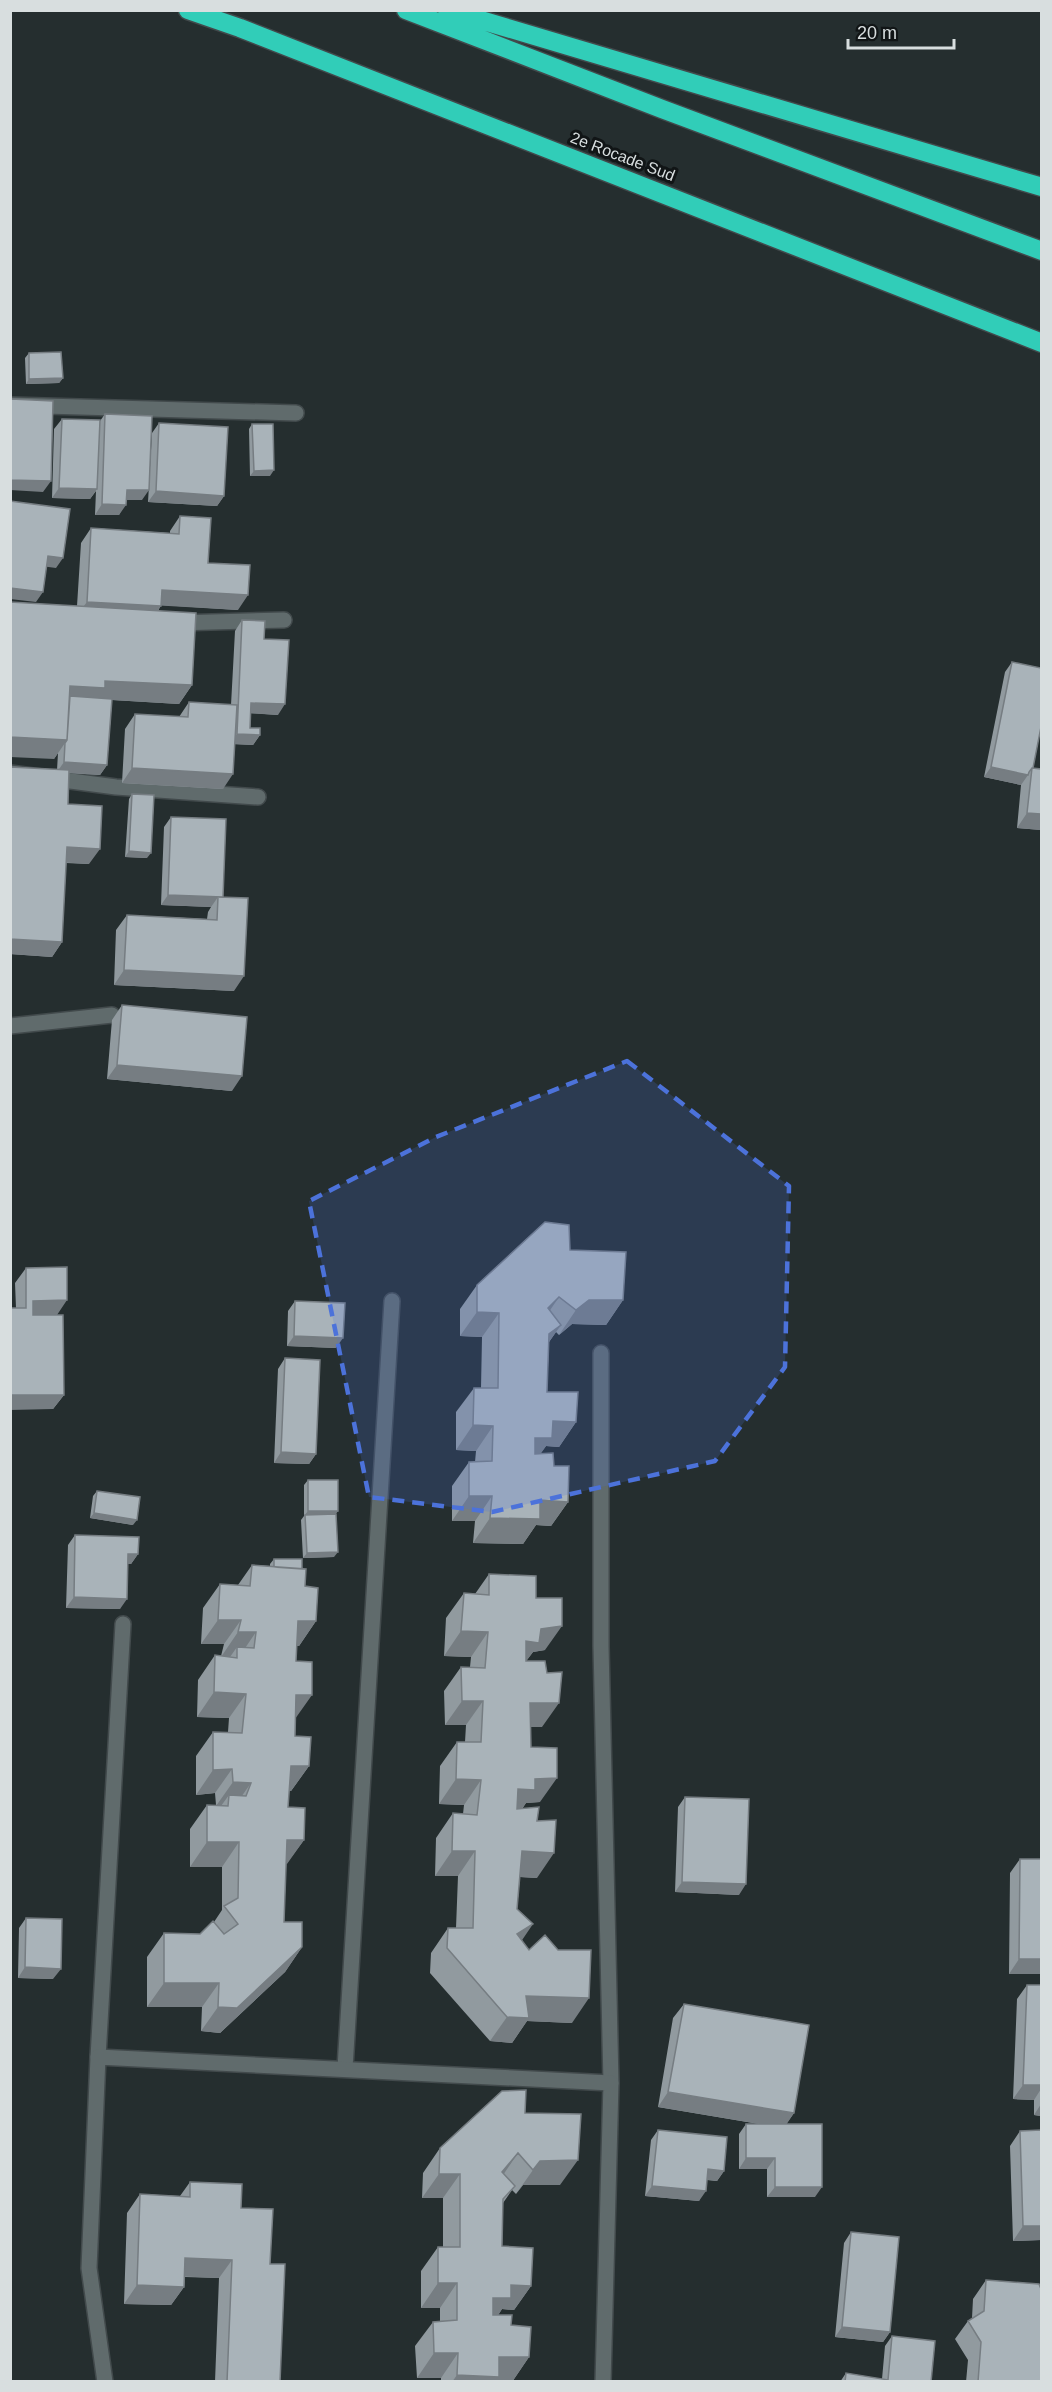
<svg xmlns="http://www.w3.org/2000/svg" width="1052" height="2392" font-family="Helvetica,sans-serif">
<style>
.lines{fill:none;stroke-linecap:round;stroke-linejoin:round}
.service-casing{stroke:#424a4c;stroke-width:18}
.minor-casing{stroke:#424a4c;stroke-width:18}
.motorway-casing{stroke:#424a4c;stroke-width:21}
.service{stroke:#606b6c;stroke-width:15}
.minor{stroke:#606b6c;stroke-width:15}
.motorway{stroke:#31cdb8;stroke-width:18}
.wall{fill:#919a9f}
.shaded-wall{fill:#767d82}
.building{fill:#a9b3b9;stroke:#767d82;stroke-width:1.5}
.marked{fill:#4c72da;fill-opacity:0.2;stroke:#4c72da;stroke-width:4.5;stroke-dasharray:12 8;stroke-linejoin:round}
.labels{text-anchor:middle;stroke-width:6;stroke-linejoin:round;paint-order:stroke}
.street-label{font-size:16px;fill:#d8dedf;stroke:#111516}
</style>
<rect width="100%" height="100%" fill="#252e2f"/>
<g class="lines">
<g class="service-casing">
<path id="service" d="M601,1353v293l10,437
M98,2057l25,-433
M345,2068l47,-767"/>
</g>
<g class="minor-casing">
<path id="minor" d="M10,405l286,8
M176,623l108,-3
M10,773l106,14 142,10
M10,1026l102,-11
M105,2382l-16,-114 9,-211 513,26 -8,299"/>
</g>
<g class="motorway-casing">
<path id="motorway" d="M188,10l52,18 802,315
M406,10l256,99 380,142
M447,10l595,177"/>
</g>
<use href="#service" class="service"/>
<use href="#minor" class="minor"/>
<use href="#motorway" class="motorway"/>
</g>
<path class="wall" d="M29,353l34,25 -4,5 -33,1 -1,-26z
M105,414l37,86h-16l-7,15h-24l1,-24 -6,8 -38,-1 2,-69 8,-10 38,2z
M159,423l65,73 -7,10 -69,-4 4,-69z
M252,424l18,52h-20l-1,-47z
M180,516l58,94 -77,-5 -3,6 34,74 -13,19 -67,-4 -5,65 -7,10 -31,-2 -1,31 21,60 -23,-1 -4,79 -10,15 -42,-3v-187l47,3 1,-17 -4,6 23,-153 4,-63 10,-15 79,5v-2z
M242,620l22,19 14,76 -27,-2 -1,15 10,7 -7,10 -18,-1 -12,45 -101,-6 3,-54 10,-15 44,3 10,-15 42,3 4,-74z
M1012,662l21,106 8,1v61l-24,-2 4,-43 -37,-8 21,-105z
M132,794l15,64 -22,-1 4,-58z
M171,817l51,80 12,94 -120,-6 2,-55 11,-15 80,4 1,-7 3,-5 -50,-2 3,-78z
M122,1005l110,86 -125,-12 5,-59z
M570,1250l53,50 -17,25 -34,-1 -13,11 -3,-3 -7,10 -2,50 29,30 -17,25 -13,-1 -6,8 14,12 14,36 -17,24 -15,-1 -13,19 -50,-1 2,-22h-23v-35l17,-24h6l1,-11 -20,-1v-38l18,-24h7l1,-51 -22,-1v-27l17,-24z
M26,1268l31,47 7,80 -11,14 -37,-101 -1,-25z
M295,1301l41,47 -49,-2 1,-35z
M285,1358l31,96 -7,10 -35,-1 4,-94z
M308,1480l30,31 -3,3 -1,43 -31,1 -2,-38 3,-4v-31z
M97,1491l36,34 -43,-7 3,-22z
M75,1535l63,19 -7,10h-3l-8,45 -54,-1 2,-63z
M274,1559l28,10 3,17 11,35 -17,25h-3l-1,90 14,30 -18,25h-2l-1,16 16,33 -18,24 -2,58 18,25 -17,25 -65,61 -19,-2 1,-24h-55v-50l17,-24 36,1 14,-12 8,-12v-43h-32v-38l17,-24h9l-1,-12 -19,2v-39l17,-24h15l1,-14 -32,-1 1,-37 17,-25 6,1 3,-12h-23l2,-36 17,-24 18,1 14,-20 18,1v-2z
M489,1574l47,24 9,52 -12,2 -7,9 16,66h-11v20l9,55 -14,1 -4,6 15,12v57l-17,-1 -3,32 5,31 50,83 -45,-2 -15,22 -22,-2 -60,-68 1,-20 17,-25h8l2,-52h-23l1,-38 17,-25 10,1 1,-9 -25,-1 1,-38 17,-24h8l1,-17h-21l-1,-34 17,-24h9l1,-10 -27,-1 2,-38 18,-25 11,1z
M685,1797l54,98 -64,-3 3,-85z
M1020,1859h21v115h-32l1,-101z
M26,1918l27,61 -35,-1 1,-50z
M1027,1985h14v131l-7,-1v-15l-21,-1 4,-100z
M684,2004l110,109 -8,11 29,73h-48v-28h-28v-35l7,-10h13l-101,-17 15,-89z
M525,2113l35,72h-37l-7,9 -4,-4 -9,13 -1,43 29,40 -17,24 -12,-1 -4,6 13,10 18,32 -17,25h-71v-4h-24l-2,-32 18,-24 7,-1v-13h-19v-37l17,-24h5v-49h-21l1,-25 17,-25z
M658,2130l66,41 -7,10 -10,-1 -8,21 -54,-5 6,-56z
M1041,2130v110l-28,1 -3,-95 10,-15z
M190,2182l51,26 29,56 10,118h-65l4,-104 -34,-1 -1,10 -13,18 -47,-1 3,-91 13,-19 40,2z
M851,2232l39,100 -7,10 -48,-5 9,-94z
M986,2280l55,102h-75l2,-22 -13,-21 13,-18 4,-3 1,-19z
M892,2336l39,46h-91l6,-9 36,6 3,-33z"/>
<path class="shaded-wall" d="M63,378l-4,5 -33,1 3,-5z
M274,470l-4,6h-20l4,-5z
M10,480l41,1 -8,11 -33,-2z
M59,488l38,1 -7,10 -38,-1z
M127,490h22l-7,10h-22z
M156,491l68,5 -7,10 -69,-4z
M102,504l24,1 -7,10h-24z
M48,556l15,2 -7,10 -15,-2z
M10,588l33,4 -7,10 -26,-3z
M162,590l86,5 -10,15 -87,-5z
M87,602l74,4 -11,15 -74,-5z
M105,681l87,4 -13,19 -83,-5 -28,6 2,-19z
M251,703l34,1 -7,11 -34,-2z
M237,734l23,1 -7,10 -24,-1z
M10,737l57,3 -13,19 -44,-2z
M64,762l43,3 -7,10 -43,-3z
M991,767l37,8 -7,10 -37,-8z
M132,768l101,6 -10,15 -101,-6z
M1027,813l14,1v16l-24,-2z
M67,847l33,2 -11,15 -32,-2z
M129,851l22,2 -4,5 -22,-1z
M168,895l50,2 -7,10 -50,-2z
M10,939l52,3 -10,15 -42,-3z
M124,970l120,6 -10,15 -120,-6z
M117,1065l125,11 -10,15 -125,-12z
M559,1297l-17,25 6,-14z
M67,1300l-10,15h-35l11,-14z
M589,1300h34l-17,25 -34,-1 -13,11 17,-25z
M477,1312l22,1 -17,24 -22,-1z
M561,1325l-17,24 5,-15z
M294,1336l49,2 -7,10 -49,-2z
M10,1395h54l-11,14 -43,1z
M553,1421l23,1 -17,25 -13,-1 -11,16v-24z
M473,1425l20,1 -17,25 -20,-1z
M281,1452l35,2 -7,10 -35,-1z
M469,1496h23l-17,25h-23z
M540,1500l28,2 -17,24 -15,-1 -13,19 -50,-1 17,-25z
M308,1511h30l-4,5h-30z
M94,1513l43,7 -4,5 -43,-7z
M338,1552l-4,5 -31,1 4,-5z
M128,1554h10l-7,10h-10z
M74,1597l53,2 -7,10 -54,-1z
M218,1620h23l-17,24h-23z
M298,1621h18l-17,25h-19z
M562,1626l-17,24 -12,2 -11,15 4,-26 15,-12z
M461,1631l27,1 -17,25 -27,-1z
M238,1632h18l-17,25 -2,-10 -7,10h-9z
M214,1692l32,2 -17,24 -32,-1z
M296,1695h16l-17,24z
M462,1701h21l-17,24h-21z
M530,1703h29l-17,24h-29z
M291,1766h18l-18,25h-17z
M232,1769l-17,24 -19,2 17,-25z
M557,1778l-17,24 -14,1 -9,12 -16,-1 17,-25 17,-10z
M456,1779l25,1 -17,25 -25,-1z
M233,1782l18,1 -17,24 -5,-12 -8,11h-5z
M287,1840h17l-17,24h-17z
M207,1842h32l-17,25h-32z
M452,1851h23l-17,25h-23z
M522,1851l32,2 -17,25 -32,-2z
M682,1882l64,2 -7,11 -64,-3z
M533,1924l-17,25 1,-15z
M302,1947l-17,25 -65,61 -19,-2 17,-24z
M1019,1959h22v15h-32z
M25,1967l36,2 -8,10 -35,-1z
M164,1983h55l-17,24h-55z
M526,1996l63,2 -17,25 -45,-2 -15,22 -22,-2 17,-24z
M1023,2085h18v4l-7,11 -21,-1z
M668,2092l126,21 -10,15 -126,-21z
M1041,2104v12l-7,-1z
M518,2153l-17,25 1,-6z
M746,2158h29l-8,11h-28z
M578,2160l-18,25h-37l-7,9 17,-24 7,-9z
M708,2169l16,2 -7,10 -16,-2z
M439,2174h21l-17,24h-21z
M652,2186l54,5 -7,10 -54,-5z
M775,2187h47l-7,10h-48z
M1023,2226h18v14l-28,1z
M185,2258l47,2 -13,18 -47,-2z
M438,2283h19l-17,25h-19z
M137,2285l47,2 -13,18 -47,-1z
M511,2285l20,1 -17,24 -12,-1 -8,13h-18l17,-24z
M842,2327l48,5 -7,10 -48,-5z
M434,2353h24l-17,25h-24z
M499,2357h30l-17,25h-60l5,-7z"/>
<path class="building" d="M61,352l2,26 -34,1v-26z
M11,399l42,2 -2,80 -41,-1z
M105,414l47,2 -3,74h-22l-1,15 -24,-1z
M62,419l38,1 -3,69 -38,-1z
M159,423l69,4 -4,69 -68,-5z
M252,424h21l1,46 -20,1z
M10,501l60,8 -7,49 -15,-2 -5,36 -33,-4z
M180,516l31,2 -3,45 42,2 -2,30 -86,-5 -1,16 -74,-4 4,-74 88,6z
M10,602l186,11 -4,72 -87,-4v7l-35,-2 -3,54 -57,-3z
M242,620l23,1 -1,18 25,1 -4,64 -34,-1 -1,25h10v7l-23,-1z
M1012,662l29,6v59l-8,41h-1l-3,4 -1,3 -37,-8z
M70,696l42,3 -5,66 -43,-3 1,-19 2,-3z
M189,702l48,3 -4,69 -101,-6 3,-54 53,3z
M10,767l59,3 -1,34 34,2 -2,43 -33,-2 -5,95 -52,-3z
M1032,768l9,1v45l-14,-1z
M132,794l22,1 -3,58 -22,-2z
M171,817l55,2 -3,78 -55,-2z
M218,897l30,1 -4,78 -120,-6 3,-55 90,5z
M122,1005l125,12 -5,59 -125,-11z
M545,1222l24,3 1,25 56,2 -3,48h-34l-13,10 -17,-13 -11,11 13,17 -12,9 -2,58h31l-2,30 -23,-1 -1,17h-17v16l18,-1 1,13h15l-1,36 -28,-2v19l-50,-1 2,-22h-23v-34l23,-1 1,-35 -20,-1 1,-37h24l1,-75 -22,-1v-27z
M67,1267v33l-34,1v14h30l1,80h-54v-87h16v-40z
M295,1301l50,2 -2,35 -49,-2z
M285,1358l35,2 -4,94 -35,-2z
M308,1480h30v31h-30z
M97,1491l43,6 -3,23 -43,-7z
M336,1514l2,38 -31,1 -2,-38z
M75,1535l64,2 -1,17h-10l-1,45 -53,-2z
M274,1559h28v10l-28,-2z
M252,1565l54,4 -1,17 13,2 -2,33h-18l-2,40 16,1v33h-16l-1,41 16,1 -2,29h-18l-3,41 17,1 -1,32h-17l-3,82h18v25l-65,61 -19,-1 1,-24h-55v-50l36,1 13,-13 11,13 14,-10 -14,-18 14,-8 1,-56h-32v-37l21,1 1,-11 17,1 5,-13 -18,-1 -1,-13 -19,1v-38l29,1 4,-39 -32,-2 1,-37 22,3v-11l17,1 2,-16h-18l3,-12h-23l2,-36 30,2z
M489,1574l47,2v22h26v28l-21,3 -2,14 -13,-2v20h19l2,12 15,-1 -3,31h-29l1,44 26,1v30l-22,1v11l-17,-1 -1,20 22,-2 -2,14 19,-1 -2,33 -32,-2 -5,58 16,15 -16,10 12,16 16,-15 13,15h33l-2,48 -63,-2 3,22 -22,-1 -60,-69 1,-20h25l2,-77h-23l1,-38 24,2 4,-35 -25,-1 1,-37h24l2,-41h-21l-1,-34 24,1 3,-36 -27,-1 3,-38 25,2z
M685,1797l64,2 -3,85 -64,-2z
M1020,1859h21v100h-22z
M26,1918l36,1 -1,50 -36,-2z
M1027,1985h14v100h-18z
M684,2004l125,21 -15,88 -126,-21z
M526,2090l-1,23 56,1 -3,46 -38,1 -7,9 -15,-17 -16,19 13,14 -12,13 -1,47 31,2 -2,38 -20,-1v13h-18v17h19l-1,10 20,2 -2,30h-30v20l-42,-2 1,-22h-24l-1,-31 24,-2v-37h-19v-36h22v-73h-21l1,-26 62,-57z
M746,2124h76v63h-47v-29h-29z
M658,2130l69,7 -3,34 -16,-2 -2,22 -54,-5z
M1041,2130v96h-18l-3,-95z
M190,2182l52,2 -1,24 32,1 -3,55h15l-5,118h-53l5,-122 -47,-2 -1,29 -47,-2 3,-91 50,3z
M851,2232l48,5 -9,95 -48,-5z
M986,2280l53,4 2,5v93h-63l3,-40 -13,-21 16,-10z
M892,2336l43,5 -4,41h-86l1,-9 42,7z"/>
<path class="marked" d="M627,1061l162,125 -4,181 -70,94 -223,51 -123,-15 -60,-296 127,-64z"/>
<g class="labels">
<g class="street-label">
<text transform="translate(623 156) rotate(21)" y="6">2e Rocade Sud</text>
</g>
</g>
<rect width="1052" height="2392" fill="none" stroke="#d8dedf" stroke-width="24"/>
<path d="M848 39v9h106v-9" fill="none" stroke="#d8dedf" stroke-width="3"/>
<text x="857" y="39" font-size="18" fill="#d8dedf" stroke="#111516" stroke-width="4.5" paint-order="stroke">20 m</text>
</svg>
